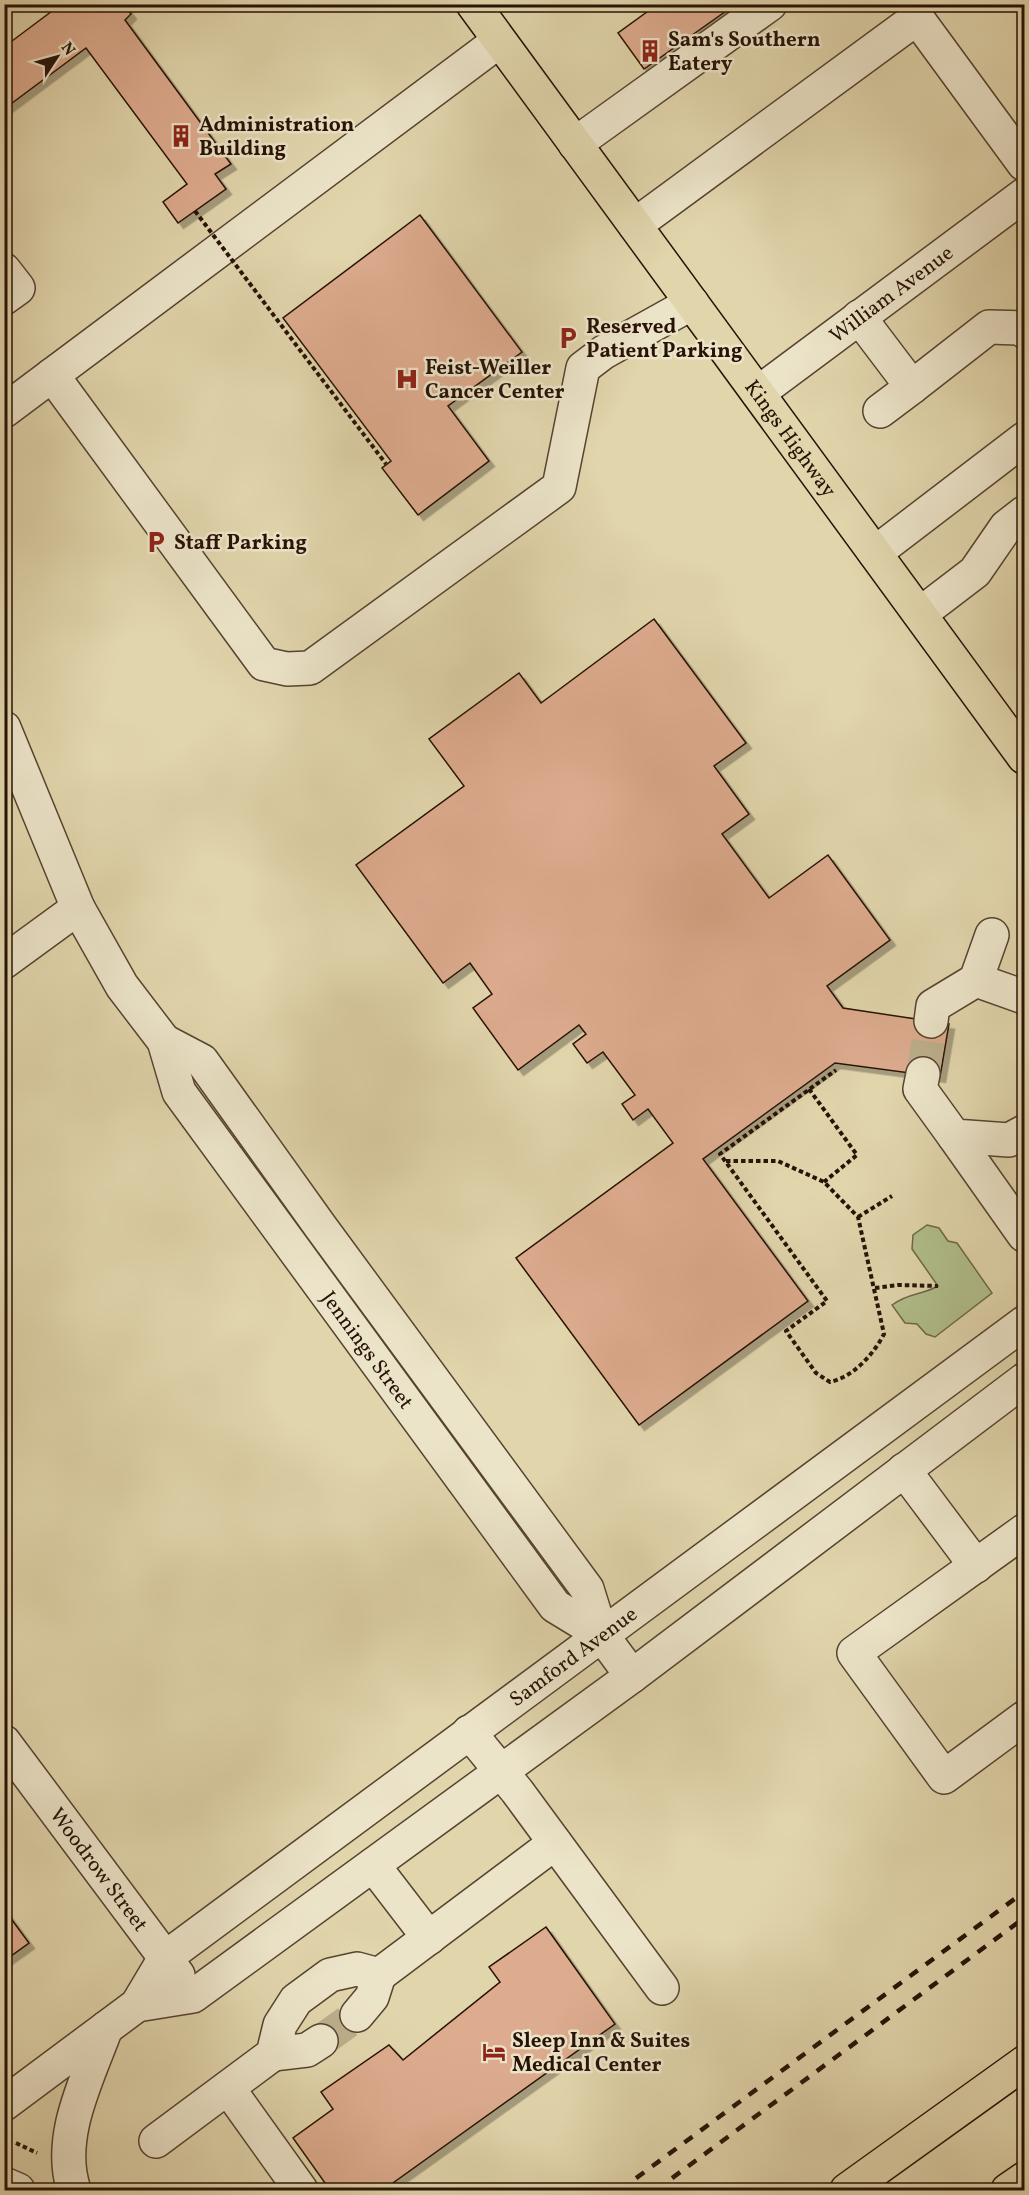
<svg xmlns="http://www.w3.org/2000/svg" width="1029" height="2195" font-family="Vollkorn,serif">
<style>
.green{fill:#b0be8b;stroke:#6c6848;stroke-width:1.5}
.building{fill:#ddab8e;stroke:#271206;stroke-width:1.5;filter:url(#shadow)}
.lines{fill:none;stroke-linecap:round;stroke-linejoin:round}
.minor-tunnel{stroke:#bcae8b;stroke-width:33;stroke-dasharray:33 16;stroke-linecap:butt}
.minor-casing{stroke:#564330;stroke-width:36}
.major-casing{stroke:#271206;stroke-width:36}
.highway-casing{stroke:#271206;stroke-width:36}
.path{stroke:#271206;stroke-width:4;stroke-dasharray:4.5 3;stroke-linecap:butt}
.minor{stroke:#ece4c9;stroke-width:33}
.major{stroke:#e1d5ac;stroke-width:33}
.highway{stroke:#e1d5ac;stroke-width:33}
.rail{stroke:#271206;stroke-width:4.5;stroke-dasharray:10 10;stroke-linecap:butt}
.path-bridge{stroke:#271206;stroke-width:4;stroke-dasharray:4.5 3;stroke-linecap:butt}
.labels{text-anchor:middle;stroke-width:5;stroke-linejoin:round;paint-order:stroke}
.poi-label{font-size:21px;font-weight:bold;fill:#271206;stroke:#ece4c9;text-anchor:start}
.street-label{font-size:21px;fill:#271206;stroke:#ece4c9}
</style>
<defs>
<filter id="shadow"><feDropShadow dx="5.5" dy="5.5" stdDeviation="0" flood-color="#0004"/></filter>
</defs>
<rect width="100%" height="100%" fill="#e1d5ac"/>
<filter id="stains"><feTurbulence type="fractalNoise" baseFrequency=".00333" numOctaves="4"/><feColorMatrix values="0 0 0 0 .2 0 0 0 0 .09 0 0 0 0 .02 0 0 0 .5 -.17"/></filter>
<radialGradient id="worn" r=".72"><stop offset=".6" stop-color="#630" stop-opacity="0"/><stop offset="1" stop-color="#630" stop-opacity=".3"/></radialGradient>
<path class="green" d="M927,1225l12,3 9,13 9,2 35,50 -57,44 -9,-3 -9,-10 -12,-1 -13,-18c18,-13 28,-9 46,-19l-26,-37 1,-14z"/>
<path class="building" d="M54,4h70l7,10 -6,6 106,144 -16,10 11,15 -48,34 -15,-21 24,-18 -101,-136 -82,61v-62l52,-39z
M658,4h78l-92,65 -26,-36z
M420,215l102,137 -74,54 41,55 -71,54 -36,-47 9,-7 -108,-143z
M654,619l92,124 -32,23 35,48 -27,20 47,64 59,-43 62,85 -63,46 16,22 106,16 -9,53 -105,-14 -132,96 105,142 -169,124 -123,-167 157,-115 -25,-34 -15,11 -11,-16 13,-9 -32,-43 -16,11 -14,-19 13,-10 -7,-9 -61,45 -45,-62 19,-14 -22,-31 -27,20 -87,-118 108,-79 -35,-47 90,-66 22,30z
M4,1909l25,34 -25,18z
M546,1927l69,97 -232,166h-53l-37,-52 40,-29 -12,-17 68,-47 14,15 97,-78 -11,-15z"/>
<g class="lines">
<path class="minor-tunnel" d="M923,1074l8,-53
M321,2041l36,-26"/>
<g class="minor-casing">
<g id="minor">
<path d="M575,144l195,-140"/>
<path d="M635,225l282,-207 107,146"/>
<path d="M4,270l14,18 -14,10"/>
<path d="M859,317l53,70 77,-60 33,1 2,3"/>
<path d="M52,375l212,289 23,5 23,-1 249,-181 24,-119 21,-16 88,-49"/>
<path id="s1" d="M758,393l266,-198"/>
<path d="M4,411l495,-370"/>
<path d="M880,411l32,-24"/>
<path d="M875,553l149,-114"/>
<path d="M920,614l55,-42 31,-45 18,-14"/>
<path id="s2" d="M4,728l74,180 44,78 42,55 15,51 376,514 46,28"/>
<path d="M4,962l74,-54"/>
<path d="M976,980l16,-45"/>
<path d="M931,1021l2,-15 43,-26 48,17"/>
<path d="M164,1041l38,20 118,165 267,363 14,45 31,42"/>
<path d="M923,1074l-3,15 34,47 55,4 15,-8"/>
<path d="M954,1136l70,99"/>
<path d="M904,1470l72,96"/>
<path d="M1024,1531l-170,122 90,124 80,-59"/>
<path d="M469,1732l48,59 145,197"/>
<path id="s3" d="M4,1742l174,233"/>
<path d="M373,1865l56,73"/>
<path d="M137,2005l56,-9 439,-320 392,-296"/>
<path d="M357,2015l15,-18 7,-22"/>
<path d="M273,2054l34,-4 14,-9"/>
<path d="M228,2088l73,102"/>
<path id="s4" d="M4,2104l133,-99 28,-47 859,-635"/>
<path d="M156,2141l117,-87 7,-29 16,-25 34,-25 27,-6 22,6 176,-132"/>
<path d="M4,2184l14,6"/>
<path d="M74,2190c-18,-53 14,-112 32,-162"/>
</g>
</g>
<g class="major-casing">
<g id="major">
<path id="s5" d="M473,4l551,753"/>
</g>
</g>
<g class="highway-casing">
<path id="highway" d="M847,2190l177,-127
M1008,2190l16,-11"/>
</g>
<path class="path" d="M809,1089l48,66 -33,27
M726,1161h52l46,21 34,35 26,117c-11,21 -31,43 -54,48l-14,-9 -30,-42 41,-30 -107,-147 116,-84
M858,1217l34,-21
M875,1288l23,-3 40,1
M16,2143l21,10"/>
<use href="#minor" class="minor"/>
<use href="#major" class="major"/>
<use href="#highway" class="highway"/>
<path class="rail" d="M620,2190l404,-298
M656,2190l368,-272"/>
<path class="path-bridge" d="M195,211l191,253"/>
</g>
<defs>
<g id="building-bare" transform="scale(1.8)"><path d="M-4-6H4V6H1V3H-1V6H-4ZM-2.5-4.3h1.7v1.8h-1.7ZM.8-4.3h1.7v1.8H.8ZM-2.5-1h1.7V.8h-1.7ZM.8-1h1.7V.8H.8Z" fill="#8f2418" stroke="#ece4c9" stroke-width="2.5" paint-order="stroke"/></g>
<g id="parking-bare" transform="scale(1.8)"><path d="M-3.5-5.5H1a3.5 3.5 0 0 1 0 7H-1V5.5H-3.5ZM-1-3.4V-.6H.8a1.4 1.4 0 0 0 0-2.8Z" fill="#8f2418" stroke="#ece4c9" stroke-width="2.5" paint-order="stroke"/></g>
<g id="hospital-bare" transform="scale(1.8)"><path d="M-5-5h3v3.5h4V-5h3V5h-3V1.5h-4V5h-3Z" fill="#8f2418" stroke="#ece4c9" stroke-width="2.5" paint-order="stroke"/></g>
<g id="hotel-bare" transform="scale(1.8)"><path d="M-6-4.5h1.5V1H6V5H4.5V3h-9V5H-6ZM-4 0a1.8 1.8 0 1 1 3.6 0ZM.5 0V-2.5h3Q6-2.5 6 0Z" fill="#8f2418" stroke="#ece4c9" stroke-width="2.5" paint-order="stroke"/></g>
</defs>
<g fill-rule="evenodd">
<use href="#building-bare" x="650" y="51"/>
<use href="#building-bare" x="181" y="136"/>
<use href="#parking-bare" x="568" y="338"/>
<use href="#hospital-bare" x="407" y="379"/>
<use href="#parking-bare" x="156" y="542"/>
<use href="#hotel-bare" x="494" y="2052"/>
</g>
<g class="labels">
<g class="poi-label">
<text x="668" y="46">Sam's Southern<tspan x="668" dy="24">Eatery</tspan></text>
<text x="199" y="131">Administration<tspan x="199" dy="24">Building</tspan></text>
<text x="586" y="333">Reserved<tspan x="586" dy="24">Patient Parking</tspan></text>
<text x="425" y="374">Feist-Weiller<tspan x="425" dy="24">Cancer Center</tspan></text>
<text x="174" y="549">Staff Parking</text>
<text x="512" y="2047">Sleep Inn &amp; Suites<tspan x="512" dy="24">Medical Center</tspan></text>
</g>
<g class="street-label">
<text dy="7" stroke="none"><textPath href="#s1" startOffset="166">William Avenue</textPath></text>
<text dy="7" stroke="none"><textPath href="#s5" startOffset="538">Kings Highway</textPath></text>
<text dy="7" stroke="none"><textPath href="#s2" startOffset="726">Jennings Street</textPath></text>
<text dy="7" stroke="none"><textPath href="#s4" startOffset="728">Samford Avenue</textPath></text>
<text dy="7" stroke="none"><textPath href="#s3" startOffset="159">Woodrow Street</textPath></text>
</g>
</g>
<rect width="1029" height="2195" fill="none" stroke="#e1d5ac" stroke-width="24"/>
<rect x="6" y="6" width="1017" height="2183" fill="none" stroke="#271206" stroke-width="3"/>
<rect x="12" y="12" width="1005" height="2171" fill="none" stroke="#271206" stroke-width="1.5"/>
<g transform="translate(57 57) rotate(54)" stroke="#ece4c9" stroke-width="4.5" paint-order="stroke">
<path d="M0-4.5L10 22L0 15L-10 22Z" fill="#271206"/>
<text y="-9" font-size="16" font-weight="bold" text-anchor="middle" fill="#271206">N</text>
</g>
<rect width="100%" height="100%" filter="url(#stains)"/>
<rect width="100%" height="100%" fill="url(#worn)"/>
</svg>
